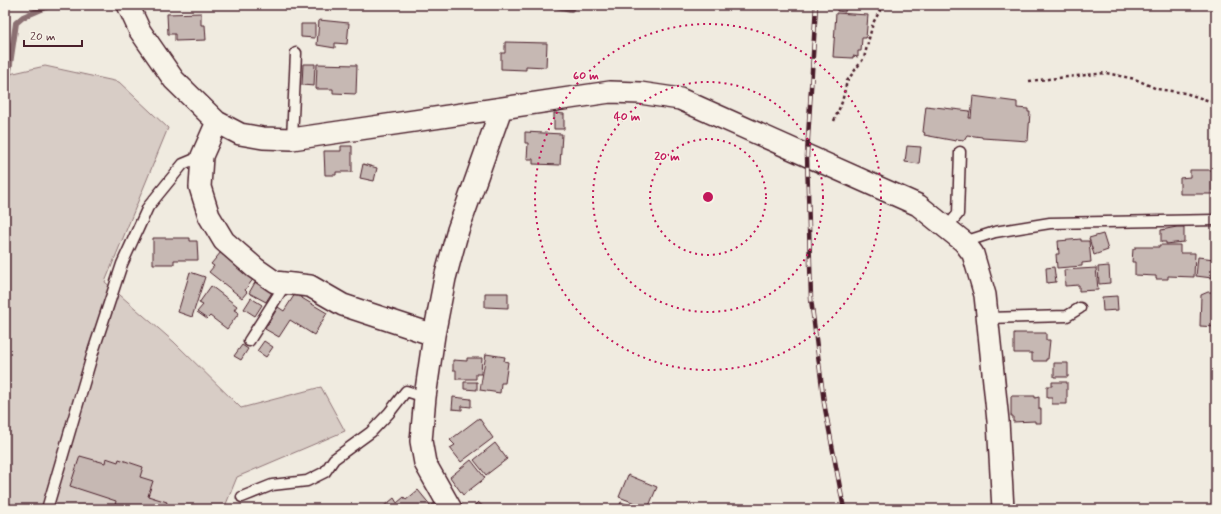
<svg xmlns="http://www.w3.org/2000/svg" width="1221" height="514" font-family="Mynerve,sans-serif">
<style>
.green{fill:#d8cdc6;stroke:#917678}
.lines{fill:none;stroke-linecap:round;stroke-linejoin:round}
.stream{stroke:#8b6f72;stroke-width:6}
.building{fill:#c6b8b3;stroke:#4a1f2b}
.service-casing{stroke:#4a1f2b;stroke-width:13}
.minor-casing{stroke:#4a1f2b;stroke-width:24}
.path{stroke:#4a1f2b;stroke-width:2.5;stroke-dasharray:3 3;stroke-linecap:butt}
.service{stroke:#f7f3e8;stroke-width:10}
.minor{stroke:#f7f3e8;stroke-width:21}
.rail-casing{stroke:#4a1f2b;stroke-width:4.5}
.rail{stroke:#f7f3e8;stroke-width:3;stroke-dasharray:9;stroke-linecap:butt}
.ring{fill:none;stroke:#c2185b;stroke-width:2;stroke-dasharray:2 4}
.centre{fill:#c2185b;stroke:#f7f3e8;stroke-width:2}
.ring-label{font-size:12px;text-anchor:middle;font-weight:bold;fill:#c2185b;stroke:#f7f3e8;stroke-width:3;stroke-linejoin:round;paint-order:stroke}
</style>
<rect width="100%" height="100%" fill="#f0ebe0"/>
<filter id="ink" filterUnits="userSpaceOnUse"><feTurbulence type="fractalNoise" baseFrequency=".025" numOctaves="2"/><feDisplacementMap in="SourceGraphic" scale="8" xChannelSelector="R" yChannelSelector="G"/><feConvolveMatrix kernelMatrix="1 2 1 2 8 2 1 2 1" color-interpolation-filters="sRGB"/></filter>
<g filter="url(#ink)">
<path class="green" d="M45,66l74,16 49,46 -63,154 69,60 67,66 80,-21 24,44 -108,46 -13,32h-219v-434z"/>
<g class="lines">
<path class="stream" d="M552,5l19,4 3,-4
M5,98l11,-75 7,-6 28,-12"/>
</g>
<path class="building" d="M837,5h9l-1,7 -8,-1z
M201,13v12h4l1,15 -31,1v-7h-7l-1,-20z
M836,13l32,2 -2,23h-4l-1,13h-3v6l-5,-1v2l-20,-1z
M319,20l30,3 -2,21 -12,-1v5l-18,-3z
M301,24h14v14l-14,-1z
M505,42l42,1 -1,24 -20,-1v4l-25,-1v-16h4z
M303,64h12l-1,22 -12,-1z
M317,64l40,1 -1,29 -23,-1v-4h-17z
M973,96l44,6v6l11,1v3h2l-2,29 -46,-3v-1l-15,-2 -3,5 -8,-1v2l-32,-6 1,-2 -2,-1 3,-26 44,5 -1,7h2z
M554,113l10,1v15h-10z
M525,132l37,2 -2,31 -27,-1v-5h-6l1,-16h-3z
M341,146h11v26h-16v3h-11l-1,-24h17z
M907,146l14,1 -2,17 -14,-2z
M363,164l14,4 -3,13 -14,-3z
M1190,170h26v24h-36v-16l10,-1z
M1177,227h7v15l-18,2v-2h-5v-12z
M1103,234l5,16 -14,5 -5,-17z
M153,238h37v3h7l1,19h-24v4h-21z
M1081,239v2h8l2,21 -9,1v3l-25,2 -1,-14h3l-1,-13z
M1159,245h21v8h15l-1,24 -26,-1v3h-12v-3l-21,-1v-13h-3l1,-13h2v-2h24z
M221,252l33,26 -9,12 2,2 -5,6 -33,-26 5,-6 -3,-2z
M1198,257l16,2 -2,19 -16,-2z
M1109,266l1,17 -11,1 -1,-17z
M1054,267l2,15 -9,1 -1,-15z
M1096,268l2,22 -19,1v-6l-14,1 -1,-16z
M190,272l15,5 -13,40 -14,-5z
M257,279l17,10 -8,13 -17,-9z
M211,286l26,20 -3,4 5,3 -12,16 -17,-13 -3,3 -10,-7 6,-7 -4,-2z
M1208,292h8v35l-16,-1 1,-31z
M485,293h23v15l-23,-1z
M295,294l32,19 -13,22 -24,-15 -11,17 -14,-8 13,-22 6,4z
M1117,296l1,14 -15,1 -1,-14z
M251,298l11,7 -7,11 -11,-7z
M1014,333h32v7h4l-2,19h-2v2h-14v-8h-18z
M264,341l9,6 -7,10 -9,-6z
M242,345l6,4 -7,11 -7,-4z
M486,354l19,3 -1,4 4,1 -3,21h-4l-1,10 -20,-3z
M467,358h15l-1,16h-5v5h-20v-9h-3v-10l14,1z
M1054,363h14v14h-14z
M464,382h13v8l-13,-1z
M1052,382h15v22h-15v-6h-5v-12h5z
M1011,396h24v2l4,-1v12h2v14h-6v-2l-22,1v-6h-2z
M453,397l18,2v8l-9,-1v4l-10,-1z
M479,418l14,20 -32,24 -11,-14 5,-3 -5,-5z
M495,443l12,16 -21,16 -12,-15z
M80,456l25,7 1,-5 12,4 1,-3 24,8 -3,10 13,4 -5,15 19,6 -2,7h-51l2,-8 -46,-15z
M471,460l14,18 -22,17 -13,-18z
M628,475l29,12 -8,19 2,1 -1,2h-32l3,-7 13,5 1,-4 -16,-6z
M418,490l13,16 5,-4 6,7h-57l-2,-2 11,-9 3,5 7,-6 2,3z
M478,502l8,7h-15z"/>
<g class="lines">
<g class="service-casing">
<path id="service" d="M292,139l4,-86
M947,227l11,-13 2,-62
M964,242l31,-10 55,-9 166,-3
M988,318l79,-2 13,-8
M249,341l37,-58
M242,497l30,-12 35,-4 18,-9 9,-13 37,-27 18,-19 17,-22 19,6
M47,509l47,-160 28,-85 26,-57 35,-43 19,-8"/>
</g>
<g class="minor-casing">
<path id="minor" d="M128,5l12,26 34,49 43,42 23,12 23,4 29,1 318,-47 30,1 40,6 238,106 46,37 9,12 12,41 13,126 5,88
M217,122l-15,34 -2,31 9,29 15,25 31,27 20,14 35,4 33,19 91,30
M451,509l-26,-46 -4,-22 4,-44 9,-62 11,-57 13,-48 43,-121"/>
</g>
<path class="path" d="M1029,81l77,-8 29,6 22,10 28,4 31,10
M834,121l8,-19 5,-21 17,-23 9,-35 8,-14 4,-4"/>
<use href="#service" class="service"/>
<use href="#minor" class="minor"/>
<g class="rail-casing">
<path id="rail" d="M816,5l-9,150 4,144 13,104 20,106"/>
</g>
<use href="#rail" class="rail"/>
</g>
</g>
<g class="ring">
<circle cx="708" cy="197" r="58"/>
<circle cx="708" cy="197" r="115"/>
<circle cx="708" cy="197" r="173"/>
</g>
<circle cx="708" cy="197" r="6" class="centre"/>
<g class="ring-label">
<text x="586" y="79">60 m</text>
<text x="627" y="120">40 m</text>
<text x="667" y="160">20 m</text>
</g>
<rect width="1221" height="514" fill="none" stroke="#f7f3e8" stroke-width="20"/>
<rect x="10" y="10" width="1201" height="494" fill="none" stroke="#4a1f2b" stroke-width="1.5" filter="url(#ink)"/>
<path d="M24 40v6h58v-6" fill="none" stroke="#4a1f2b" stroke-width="2"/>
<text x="30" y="40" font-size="12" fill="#4a1f2b" stroke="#f7f3e8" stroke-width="3" paint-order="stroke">20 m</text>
</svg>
